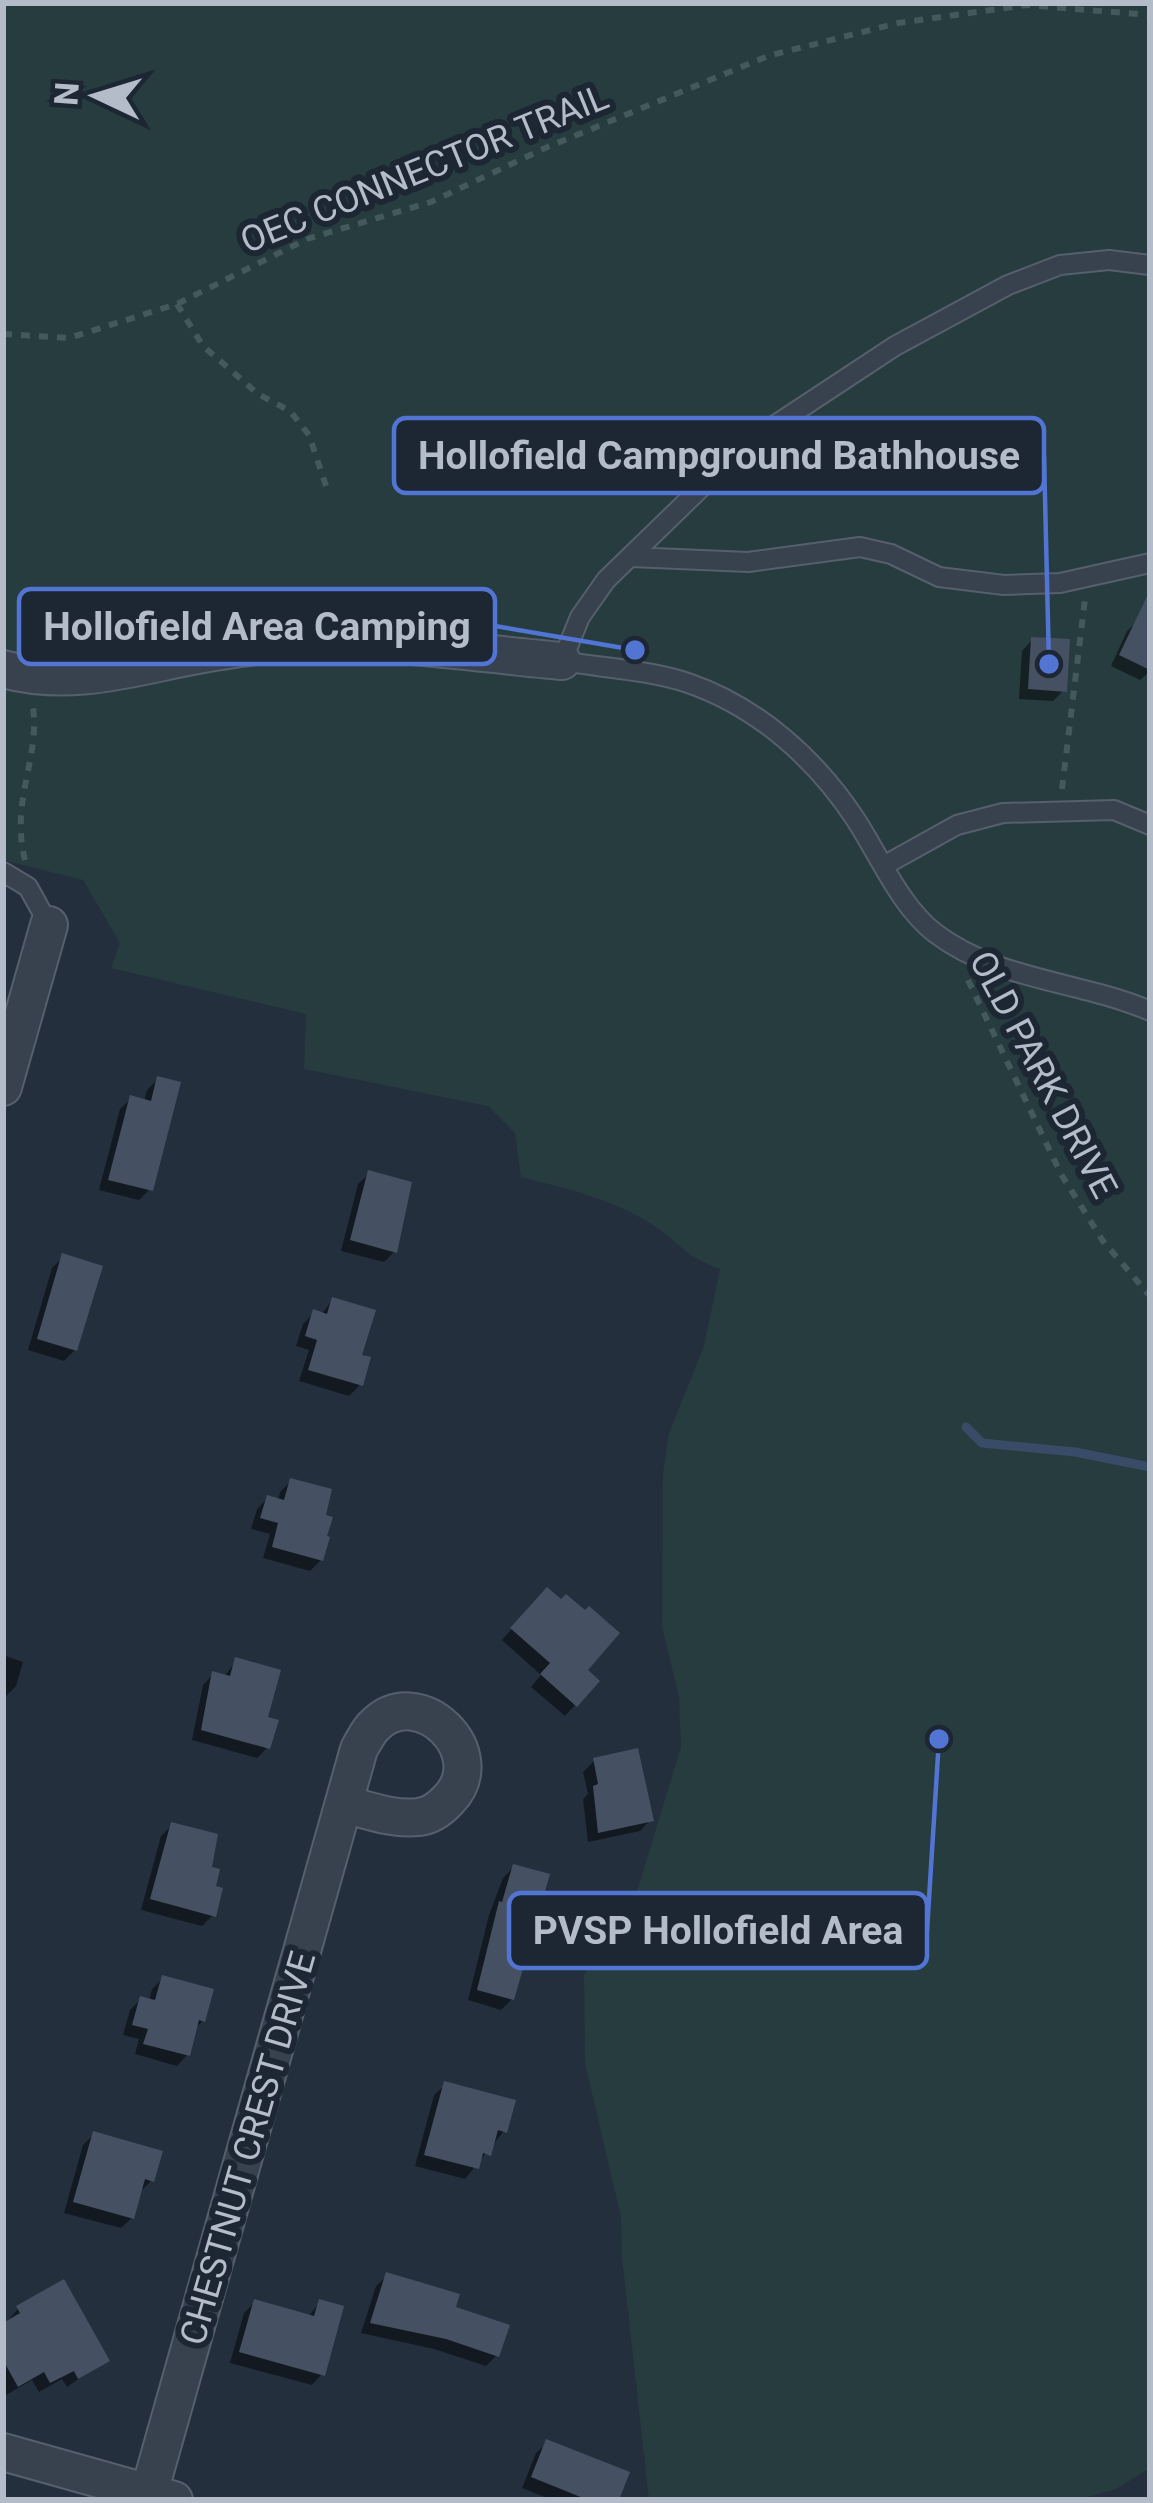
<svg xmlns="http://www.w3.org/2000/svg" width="1153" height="2503" font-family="Roboto,sans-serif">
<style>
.green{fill:#263c3f}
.shadow{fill:#0007}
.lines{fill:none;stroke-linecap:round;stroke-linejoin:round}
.stream{stroke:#394c67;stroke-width:9}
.building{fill:#455162}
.service-casing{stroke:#565f6c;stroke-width:22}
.minor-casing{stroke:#565f6c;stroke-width:40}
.path{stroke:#44595c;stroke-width:6;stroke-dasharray:9 9;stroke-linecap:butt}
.service{stroke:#38414e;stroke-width:18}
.minor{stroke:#38414e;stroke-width:36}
.labels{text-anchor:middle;stroke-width:12;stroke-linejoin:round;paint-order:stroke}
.street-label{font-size:36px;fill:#b4bcc9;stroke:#1d2633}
.leader{fill:none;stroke:#5274d3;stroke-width:4.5}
.callout-dot{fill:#5274d3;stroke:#1d2633;stroke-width:4.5}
.callout{fill:#1d2633;stroke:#5274d3;stroke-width:4.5}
.callout-label{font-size:39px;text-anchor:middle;font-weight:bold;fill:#b4bcc9}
</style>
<rect width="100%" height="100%" fill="#242f3e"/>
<path class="green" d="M3,3h1147v2465l-34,21 -39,11h-428l-27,-243 -1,-40 -36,-154 -1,-88 54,-87 43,-141 -2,-50 -17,-71 1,-152 6,-41 35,-87 16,-77c-34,-12 -37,-23 -64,-42 -40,-27 -88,-38 -135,-50l-6,-44 -27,-27 -184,-37 2,-55 -195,-46 9,-25 -37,-63 -80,-20z"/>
<path class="shadow" d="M1138,621l12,6v44l-10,9 -29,-14 16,-35z
M1032,640l32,50 -11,11 -34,-2 3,-48z
M158,1079l-8,110 -11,11 -40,-10 21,-81 11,-10 13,3 3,-12z
M369,1174l26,77 -11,11 -43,-11 17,-67z
M63,1257l12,93 -11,11 -36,-11 24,-82z
M332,1300l27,57 1,28 -11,11 -50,-15 10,-31 -13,-4 7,-22 11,-11 7,2z
M291,1481l30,79 -11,11 -47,-13 7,-24 -19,-5 6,-20 11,-11 10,3 2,-9z
M536,1601l47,70 -8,34 -10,11 -34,-29 10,-12 -39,-35z
M3,1655l20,7 -7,24 -11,11z
M236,1661l28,58 4,28 -11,11 -65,-18 11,-55 10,-11 11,3z
M594,1761l56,59 -10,11 -52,11 -5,-43 5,-5 -5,-22z
M172,1825l37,44 4,46 -11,11 -61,-16 20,-74z
M514,1867l-2,132 -11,11 -33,-10 21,-85 14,-37z
M163,1978l40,43 -9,8 -7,26 -10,11 -42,-12 4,-15 -16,-4 7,-25 11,-11 8,2 3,-12z
M445,2085l59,46 -39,48 -50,-13 19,-71z
M94,2134l58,46 -11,11 -9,27 -11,10 -57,-15 19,-68z
M387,2276l65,33 45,46 -11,11 -52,-17 -73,-16 15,-47z
M255,2302l53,15 12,-15 2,72 -10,11 -82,-22 14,-50z
M18,2309l88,51 -39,27 -5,-8 -23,13 -7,-12 -26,15 -3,-6v-63z
M547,2443l68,57h-63l-30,-12 14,-35z"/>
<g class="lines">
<path class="stream" d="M966,1427l16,16 93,9 75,15"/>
</g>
<path class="building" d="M1150,590v80l-31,-15z
M1031,637l39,2 -3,53 -39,-3z
M157,1076l24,6 -28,109 -45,-11 22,-85 21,6z
M368,1170l44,12 -15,71 -47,-13z
M62,1253l41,13 -26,85 -40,-12z
M332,1297l44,13 -14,45 9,2 -8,29 -55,-16 9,-30 -12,-4 8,-27 14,5z
M290,1478l42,11 -6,26 7,2 -6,19 3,1 -7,24 -51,-14 6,-24 -18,-5 7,-23 17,5z
M547,1587l14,12 5,-5 19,16 4,-4 31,27 -32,37 12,11 -23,26 -37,-33 10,-11 -40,-35z
M235,1657l46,13 -13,47 11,3 -9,29 -69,-19 11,-59 18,5z
M638,1748l16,73 -56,12 -5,-47 5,-2 -5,-26z
M171,1822l47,12 -6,33 8,2 -4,17 7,2 -7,29 -66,-18z
M513,1864l37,10 -36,126 -37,-10 22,-89 3,1z
M162,1975l52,14 -9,33 -6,-2 -9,36 -47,-12 5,-15 -16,-4 8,-29 15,4z
M444,2081l72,19 -9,33 -9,-3 -7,26 -8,-3 -4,16 -55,-14z
M93,2131l70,20 -9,31 -9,-3 -11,40 -61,-17z
M386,2272l74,22 -4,13 54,18 -11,32 -53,-18 -76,-16z
M64,2279l46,82 -32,18 -4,-8 -24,12 -6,-11 -26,15 -15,-27v-37l17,-10 -4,-7z
M254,2299l60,17 5,-17 25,7 -19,70 -86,-24z
M546,2439l84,33 -11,28h-31l-57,-23z"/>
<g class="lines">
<g class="service-casing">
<path id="service" d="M1150,265l-41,-5 -49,5 -52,20 -113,61 -150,99 -139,135 -26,37 -18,44c41,7 87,9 126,22 70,24 128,76 168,137 24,37 44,86 79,113 63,48 146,48 215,78
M631,557l117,5 112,-15 31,7 48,23 65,8 56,-2 90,-20
M885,865l72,-40 46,-12 111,-3 36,15
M3,872l25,15 21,38"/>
</g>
<g class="minor-casing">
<path id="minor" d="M3,669c77,21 143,-7 218,-18 32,-6 68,-8 101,-8 79,-2 161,11 240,18
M3,1087l46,-162
M3,2452l171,48
M147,2500l212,-751c5,-8 9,-18 16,-24 44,-44 118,28 74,74 -9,10 -18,17 -31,18 -25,3 -50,-7 -74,-13"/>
</g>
<path class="path" d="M177,304l26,42 55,48 32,17 19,24 18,54
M3,334l66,4 108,-34 130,-65 124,-37 112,-53 225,-93 130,-33 128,-18 124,10
M1062,789l23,-190
M25,860c-15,-60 15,-100 8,-153
M968,980l93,194 42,67 47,55"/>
<use href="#service" class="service"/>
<use href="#minor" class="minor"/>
</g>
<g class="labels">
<g class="street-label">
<text transform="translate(424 168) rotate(-22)" y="13">OEC CONNECTOR TRAIL</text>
<text transform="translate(1044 1074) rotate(62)" y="13">OLD PARK DRIVE</text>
<text transform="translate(247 2148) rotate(-74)" y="13">CHESTNUT CREST DRIVE</text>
</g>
</g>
<path class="leader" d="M1049 664L1044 456M635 650L495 626M939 1739L927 1931"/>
<g class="callout-dot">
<circle cx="1049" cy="664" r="12"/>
<circle cx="635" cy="650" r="12"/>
<circle cx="939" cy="1739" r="12"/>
</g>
<g class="callout">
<rect x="394" y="418" width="650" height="75" rx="12"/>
<rect x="19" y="589" width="476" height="75" rx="12"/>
<rect x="509" y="1893" width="418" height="75" rx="12"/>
</g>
<g class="callout-label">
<text x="719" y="469">Hollofield Campground Bathhouse</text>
<text x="257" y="640">Hollofield Area Camping</text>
<text x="718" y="1944">PVSP Hollofield Area</text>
</g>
<rect width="1153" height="2503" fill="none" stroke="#b4bcc9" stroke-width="12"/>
<g transform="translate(96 96) rotate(274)" stroke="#1d2633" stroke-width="9" paint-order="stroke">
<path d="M0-9L21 45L0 30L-21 45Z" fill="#b4bcc9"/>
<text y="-18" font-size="33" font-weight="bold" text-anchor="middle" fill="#b4bcc9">N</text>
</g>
</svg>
